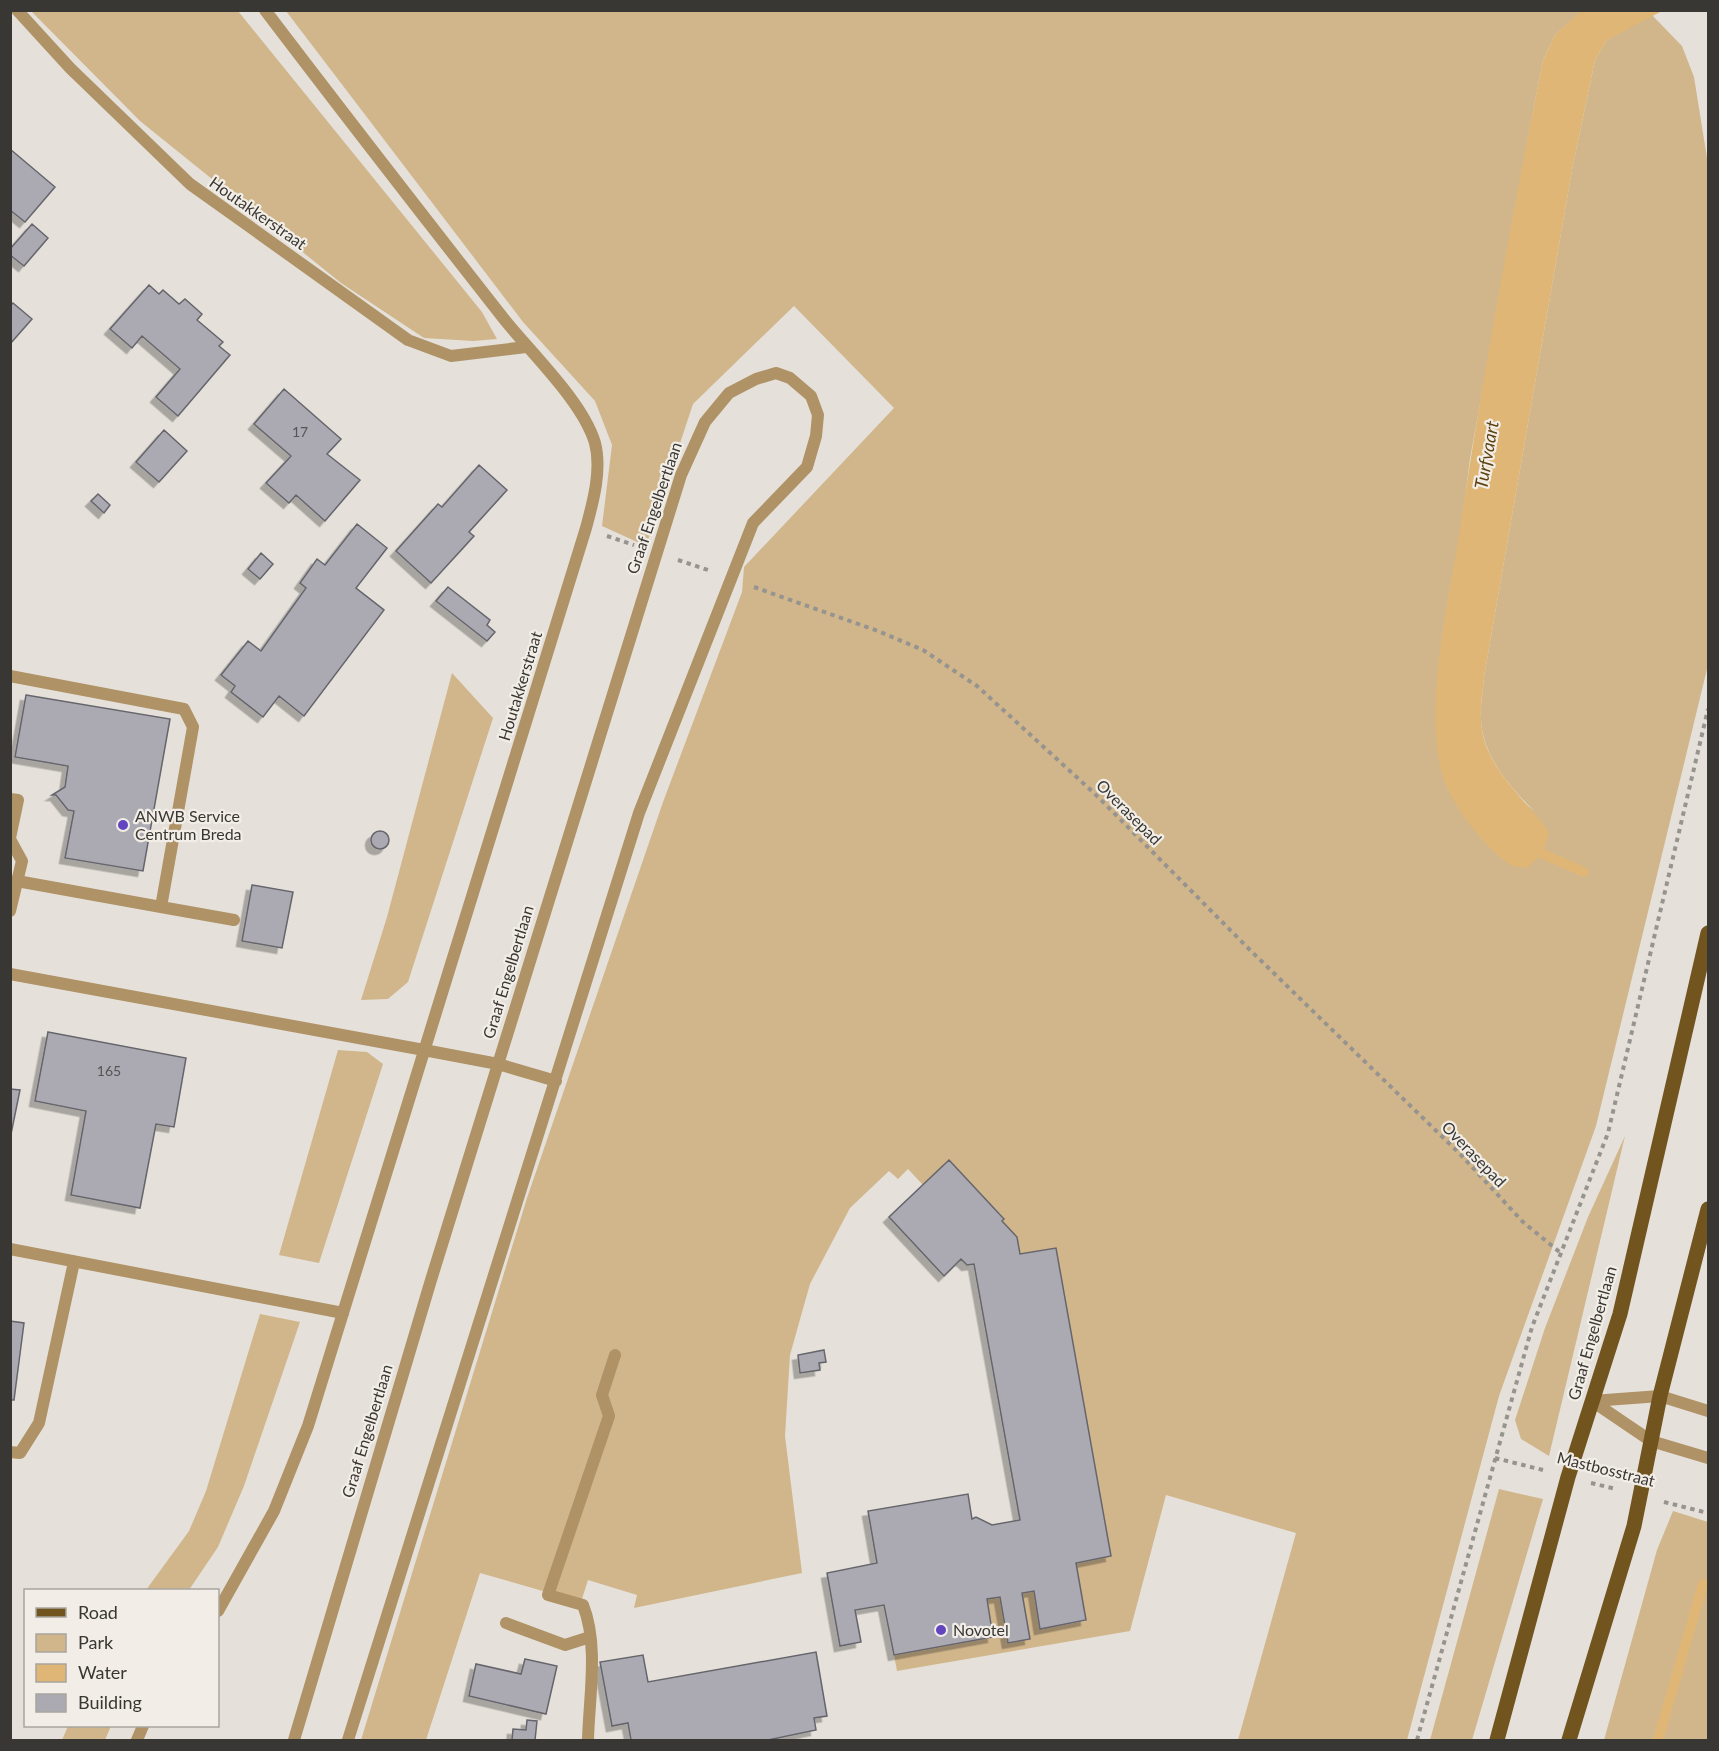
<svg xmlns="http://www.w3.org/2000/svg" width="1719" height="1751" font-family="Lato,sans-serif">
<style>
.green{fill:#d1b68c}
.water{fill:#dfb675}
.lines{fill:none;stroke-linecap:round;stroke-linejoin:round}
.stream{stroke:#dfb675;stroke-width:10}
.building{fill:#abaab2;stroke:#66656c;stroke-width:1.5;filter:url(#shadow)}
.path{stroke:#97948f;stroke-width:4;stroke-dasharray:4.5 4.5;stroke-linecap:butt}
.service{stroke:#af9265;stroke-width:12}
.minor{stroke:#af9265;stroke-width:12}
.tertiary{stroke:#af9265;stroke-width:12}
.primary{stroke:#72541f;stroke-width:15}
.poi-dot{fill:#6346bf;stroke:#f2eee7;stroke-width:2}
.labels{text-anchor:middle;stroke-width:4.5;stroke-linejoin:round;paint-order:stroke}
.number-label{font-size:14px;fill:#565454}
.street-label{font-size:16px;fill:#393734;stroke:#f2eee7}
.poi-label{font-size:16px;fill:#393734;stroke:#f2eee7;text-anchor:start}
.water-label{font-size:18px;font-style:italic;fill:#5e420f;stroke:#f2eee7}
</style>
<defs>
<filter id="shadow"><feDropShadow dx="-5.5" dy="5.5" stdDeviation="0" flood-color="#0004"/></filter>
</defs>
<rect width="100%" height="100%" fill="#e5e1da"/>
<path class="green" d="M31,11h207l244,301 15,27 -24,2 -49,-3 -83,-55 -201,-162z
M286,11h1296l-27,24 -12,25 -9,46 -64,353 -34,266 99,87c-25,-25 -52,-55 -54,-92 -1,-14 2,-29 3,-43l88,-507 23,-110 12,-20 44,-26 31,32 12,31 14,87v501l-112,461 -97,270 -92,344h-169l58,-207 -130,-38 -36,136 -233,40 -3,-16 99,-18 -6,-38 13,-2 9,46 21,-4 -8,-46 12,-2 7,38 45,-8 -10,-58 35,-7 -55,-308 -36,6 -3,-17 -15,-16 2,-3 -55,-57 -26,24 -15,-16 -10,10 -9,-8 -39,37 -40,76 -20,71 -5,81 17,137 -168,35 3,-13 -49,-15 -7,22 -101,-29 -54,167h-65l166,-542 136,-396 79,-210 2,-25 150,-159 -100,-102 -101,98 -47,142 -44,-20 10,-81 -17,-44 -72,-79z
M452,673l41,45 -85,264 -20,17 -27,1 26,-83z
M338,1050l29,2 16,12 -64,199 -40,-8z
M1625,1136l-76,320 -28,-17 -6,-19 30,-92 43,-111z
M260,1314l40,8 -56,164 -26,61 -29,43h-43l43,-59 17,-40z
M1499,1489l44,10 -71,241h-42z
M1673,1511l35,11v218h-104l53,-190z
M68,1726h43l-6,14h-43z"/>
<path class="water" d="M1582,10l80,1 -55,29 -12,20 -23,110 -88,507c-1,14 -4,28 -3,42 1,47 43,78 68,113l-6,21 -16,15c-6,-1 -13,-1 -18,-4 -25,-17 -61,-63 -68,-94 -16,-68 6,-160 17,-229 24,-160 53,-321 85,-481l12,-25z"/>
<g class="lines">
<path class="stream" d="M1529,848l55,24
M1658,1740l45,-156"/>
</g>
<path class="building" d="M10,149l45,38 -30,35 -15,-12z
M32,224l16,14 -24,28 -14,-11v-6z
M149,285l10,9 4,-4 16,14 6,-5 17,15 -5,6 26,22 -4,4 11,9 -52,61 -22,-19 24,-28 -38,-33 -10,12 -22,-19z
M13,303l19,16 -22,25v-38z
M284,389l57,50 -14,15 33,26 -35,41 -29,-26 -7,8 -23,-20 25,-27 -37,-32z
M164,430l23,21 -28,31 -23,-20z
M479,465l28,25 -38,42 5,4 -43,47 -35,-32 42,-47 4,3z
M98,494l12,11 -6,8 -13,-12z
M357,524l30,24 -31,40 28,22 -80,106 -25,-20 -16,21 -32,-25 4,-6 -14,-11 27,-34 13,10 45,-63 -6,-5 17,-24 8,6z
M261,553l12,11 -13,15 -12,-10z
M448,587l42,33 -3,5 8,7 -8,9 -51,-40z
M26,695l144,24 -27,152 -78,-13 9,-47 -6,-1 -12,-15h-4l13,-8 3,-21 -53,-9z
M371 840a9 9 0 1 1 18 0a9 9 0 1 1-18 0Z
M252,885l41,7 -11,56 -40,-7z
M48,1032l138,26 -12,69 -18,-3 -16,84 -69,-13 15,-84 -51,-10z
M10,1089l10,1 -10,49z
M949,1160l55,59 -2,2 15,16 3,17 36,-6 55,308 -35,7 10,57 -46,9 -6,-38 -12,2 8,46 -22,4 -8,-46 -13,2 6,38 -99,18 -10,-50 -29,5 6,32 -21,4 -13,-73 50,-10 -9,-52 100,-17 4,25 4,-2 16,8 28,-5 -46,-256 -7,1 -6,-6 -17,17 -55,-59z
M10,1321l14,2 -10,77h-4z
M824,1350l2,12 -7,1 1,7 -20,3 -2,-18z
M816,1652l11,64 -13,2 2,12 -48,10h-137l-3,-17 -16,3 -12,-64 43,-7 5,27z
M525,1659l32,7 -11,48 -77,-18 7,-32 45,10z
M527,1720l10,1 -2,19h-23l1,-11 13,1z"/>
<g class="lines">
<path class="path" d="M607,536l27,9
M678,560l30,10
M754,587l124,44 45,19 54,36 117,107 156,157 211,205 62,67 39,32
M1495,1458l48,12
M1591,1483l25,6
M1664,1502l44,11
M1417,1740l115,-413 76,-194 100,-424"/>
<path class="service" d="M10,676l174,33 9,18 -32,180 73,13
M10,799l8,1 -8,38
M10,839l12,22 -12,50
M17,881l144,26
M10,974l414,76
M10,1249l333,64
M10,1452l10,1 19,-30 35,-161
M506,1623l59,22 25,-8
M588,1740c1,-42 11,-95 -5,-135l-35,-10 61,-179 -7,-21 13,-40"/>
<path class="minor" d="M17,10l53,58 120,116 218,156 43,16 75,-9
M424,1050l74,14 58,17
M218,1611l56,-100 34,-85 278,-898c7,-26 16,-58 9,-85 -12,-41 -63,-89 -91,-124 -80,-102 -160,-205 -239,-309
M137,1740l6,-14
M294,1740l137,-460 250,-805 24,-53 24,-29 27,-14 20,-6 14,5 21,18 7,19 -2,21 -9,31 -54,56 -114,290 -291,927"/>
<path class="tertiary" d="M1592,1401l59,40 57,17
M1592,1401l68,-5 48,15"/>
<path class="primary" d="M1497,1740l71,-263 52,-163 88,-381
M1569,1740l65,-214 26,-130 48,-187"/>
</g>
<g class="poi-dot">
<circle cx="123" cy="825" r="6"/>
<circle cx="941" cy="1630" r="6"/>
</g>
<g class="labels">
<g class="number-label">
<text x="300" y="437">17</text>
<text x="109" y="1076">165</text>
</g>
<g class="street-label">
<text transform="translate(258 213) rotate(35)" y="6">Houtakkerstraat</text>
<text transform="translate(654 508) rotate(-71)" y="6">Graaf Engelbertlaan</text>
<text transform="translate(520 686) rotate(-73)" y="6">Houtakkerstraat</text>
<text transform="translate(1129 812) rotate(45)" y="6">Overasepad</text>
<text transform="translate(508 972) rotate(-73)" y="6">Graaf Engelbertlaan</text>
<text transform="translate(1474 1154) rotate(46)" y="6">Overasepad</text>
<text transform="translate(1592 1333) rotate(-74)" y="6">Graaf Engelbertlaan</text>
<text transform="translate(367 1431) rotate(-73)" y="6">Graaf Engelbertlaan</text>
<text transform="translate(1606 1469) rotate(14)" y="6">Mastbosstraat</text>
</g>
<g class="poi-label">
<text x="135" y="822">ANWB Service<tspan x="135" dy="18">Centrum Breda</tspan></text>
<text x="953" y="1636">Novotel</text>
</g>
<g class="water-label">
<text transform="translate(1487 455) rotate(-80)" y="6">Turfvaart</text>
</g>
</g>
<rect width="1719" height="1751" fill="none" stroke="#393734" stroke-width="24"/>
<rect x="24" y="1589" width="195" height="138" fill="#f2eee7" stroke="#a8a59f" stroke-width="1.5"/>
<rect x="36" y="1608" width="30" height="9" fill="#72541f" stroke="#a8a59f" stroke-width="1.5"/>
<text x="78" y="1619" font-size="18" fill="#393734">Road</text>
<rect x="36" y="1634" width="30" height="18" fill="#d1b68c" stroke="#a8a59f" stroke-width="1.5"/>
<text x="78" y="1649" font-size="18" fill="#393734">Park</text>
<rect x="36" y="1664" width="30" height="18" fill="#dfb675" stroke="#a8a59f" stroke-width="1.5"/>
<text x="78" y="1679" font-size="18" fill="#393734">Water</text>
<rect x="36" y="1694" width="30" height="18" fill="#abaab2" stroke="#a8a59f" stroke-width="1.5"/>
<text x="78" y="1709" font-size="18" fill="#393734">Building</text>
</svg>
